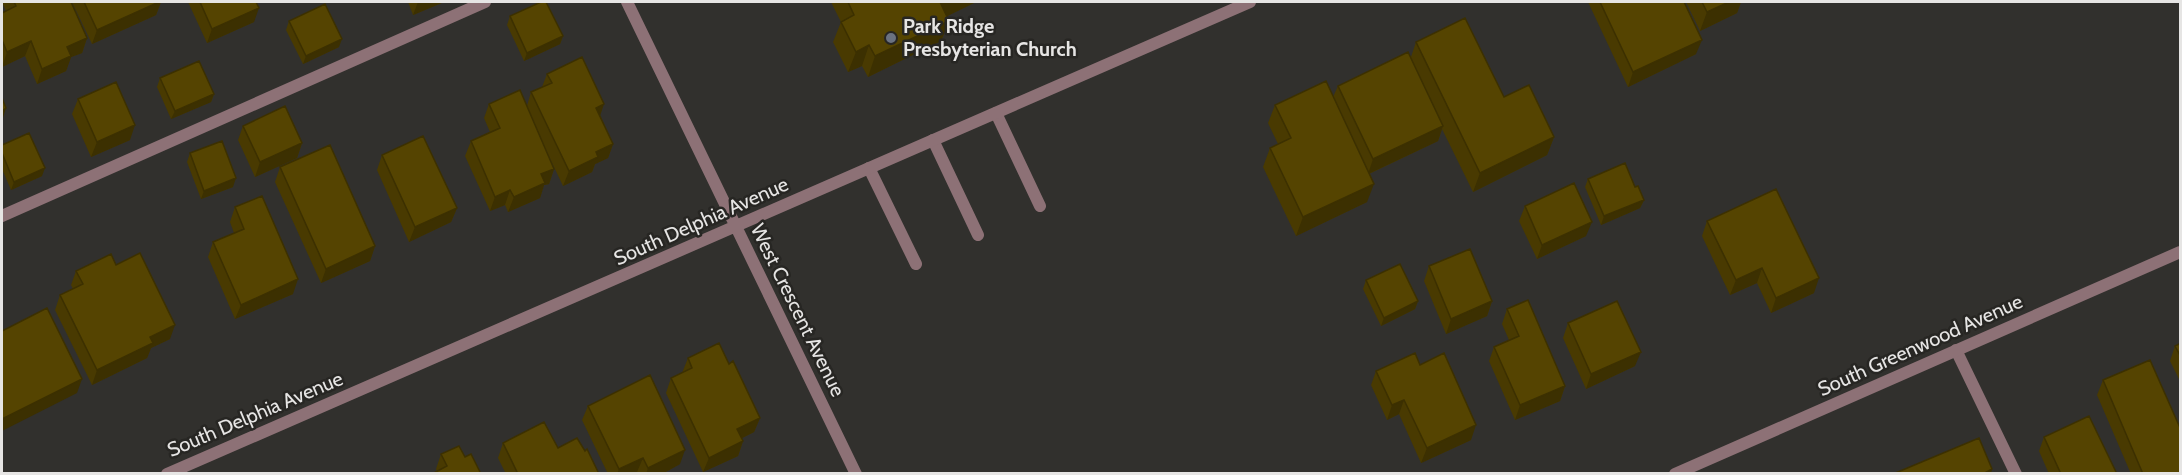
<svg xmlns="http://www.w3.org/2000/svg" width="2182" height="475" font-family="Cabin,sans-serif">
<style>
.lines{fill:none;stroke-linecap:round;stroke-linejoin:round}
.lane{stroke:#8d7176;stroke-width:12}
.street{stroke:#8d7176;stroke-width:12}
.wall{fill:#493a01}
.shaded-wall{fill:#3c3001}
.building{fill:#554401;stroke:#3c3001;stroke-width:1.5}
.worship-dot{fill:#6b7280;stroke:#272623;stroke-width:2}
.labels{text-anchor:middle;stroke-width:5;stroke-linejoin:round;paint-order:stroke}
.poi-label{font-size:20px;font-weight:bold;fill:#e6e5e4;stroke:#272623;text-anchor:start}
.street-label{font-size:20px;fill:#e6e5e4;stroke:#272623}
</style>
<rect width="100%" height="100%" fill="#31302d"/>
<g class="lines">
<path class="lane" d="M996,113l44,93
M933,140l45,95
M869,168l47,96
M2,216l483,-214
M1956,350l60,124"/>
<path class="street" d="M627,2l229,472
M167,474l1083,-472
M1675,474l505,-222"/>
</g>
<path class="wall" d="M2,2h69l16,36 -5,15 -11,4 -5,14 -29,13 -12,-28 -23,11v-54l4,-2z
M72,2h89l-5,13 -64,29z
M188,2h68l-2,20 -47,21z
M408,2h36l-31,13z
M831,2h145l-29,14 2,5 -8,20 -73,36 -6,-11 -14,6 -15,-30 8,-20z
M1588,2h96l12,52 -68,33z
M1686,2h55l-4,11 -37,18z
M510,16l53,20 -3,8 -36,17 -17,-36z
M289,21l50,26 -36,17 -17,-34z
M1416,42l88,55 50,40 -7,18 -74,37 -31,-63 -4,12 -69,33 -2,28 -71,34 -33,-69 7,-19 8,-4 -10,-21 7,-18 58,-8 5,-11 73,-29z
M547,74l53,41 13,29 -5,14 -13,6 -3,8 -29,14 -26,-55 17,38 -5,15 -5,1 -4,13 -32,14 -3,-7 -15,6 -25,-55 6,-15 19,-9 -6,-14 5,-14 38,2 4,-14 11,-5z
M160,78l54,16 -3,8 -40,17 -14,-32z
M78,99l52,41 -39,17 -19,-43z
M243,126l59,17 -5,15 -42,19 -17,-37z
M2,145l40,31 -31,14 -9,-21z
M190,153l43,34 -32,12 -14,-37z
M382,155l75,53 -6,14 -42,20 -32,-72z
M280,167l95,79 -5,15 -49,22 -46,-101z
M1588,179l47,8 9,13 -4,8 -39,17 -16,-38z
M1525,206l61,30 -49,23 -18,-38z
M235,207l58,87 -58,25 -27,-62 5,-15 21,-9 -4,-11z
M1707,221l107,72 -43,20 -14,-30 -27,12 -28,-59z
M116,265l54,74 -19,9 -4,10 -55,27 -37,-75 5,-15 13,-6 -2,-4 5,-14z
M1429,266l63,35 -5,15 -41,18 -22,-53z
M1366,280l52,21 -3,8 -34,17 -18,-37z
M1507,309l58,77 -5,15 -45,19 -26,-59 5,-14 15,-7 -7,-16z
M1568,323l67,43 -49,23 -23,-51z
M2181,343v40l-11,-22 5,-15z
M688,358l72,60 -6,14 -12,6 1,3 -5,15 -35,16 -37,-79 5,-15 11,-5z
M1420,365l51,75 -50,23 -22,-49 -12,6 -16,-35 5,-14z
M2103,380l78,94h-50l-34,-79z
M588,406l92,58 -18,10h-24l-1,-2 -2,2h-27l-26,-54z
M2044,437l73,37h-68l-10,-23z
M503,443l82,8 14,23h-93l-8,-16z
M441,454l24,3 -28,14 -1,-2z"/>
<path class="shaded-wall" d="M159,2h2l-5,13 -64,29 5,-14z
M418,2h26l-31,13z
M940,2h36l-43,21z
M1729,2h12l-4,11 -37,18 7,-19z
M259,8l-5,14 -47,21 5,-14z
M949,21l-8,20 -73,36 7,-21z
M563,36l-3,8 -36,17 3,-8z
M87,38l-5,15 -11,4 -5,14 -29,13 5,-15 25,-22z
M342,39l-3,8 -36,17 3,-8z
M1702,40l-6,14 -68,33 5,-15z
M31,41l-6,15 -23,11 5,-15z
M869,45l-7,21 -14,6 8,-20z
M214,94l-3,8 -40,17 4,-8z
M604,104l-5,15 -3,-11z
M6,108l-4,13v-10z
M135,125l-5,15 -39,17 6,-15z
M1443,126l-5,15 -70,33 5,-15z
M1554,137l-7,18 -74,37 7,-19z
M302,143l-5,15 -42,19 5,-15z
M613,144l-5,14 -13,6 -3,8 -29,14 6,-15 27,-19z
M45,168l-3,8 -31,14 3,-8z
M554,169l-5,15 -5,1 -4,13 -32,14 6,-15 27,-23z
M236,178l-3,9 -32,12 3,-8z
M1374,184l-7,18 -71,34 7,-19z
M510,190l-5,15 -15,6 5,-14z
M1644,200l-4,8 -39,17 3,-9z
M457,208l-6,14 -42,20 6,-15z
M1592,222l-6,14 -49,23 5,-14z
M375,246l-5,15 -49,22 5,-14z
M1762,268l-5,15 -27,12 6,-15z
M1819,278l-5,15 -43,20 5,-15z
M298,279l-5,15 -58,25 6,-14z
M1418,301l-3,8 -34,17 3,-8z
M1492,301l-5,15 -41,18 5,-15z
M175,325l-5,14 -19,9 -4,10 -55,27 5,-15 53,-33z
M1641,352l-6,14 -49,23 5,-15z
M82,379l-5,14 -75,38v-12z
M1565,386l-5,15 -45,19 5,-15z
M1404,400l-5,14 -12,6 5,-15z
M760,418l-6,14 -22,11 5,-14z
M1476,425l-5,15 -50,23 6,-15z
M743,441l-5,15 -35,16 6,-14z
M685,450l-5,14 -18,10h-16l2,-6z
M643,458l-6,14 -2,2h-18l2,-5z
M1992,469l-1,5h-8z"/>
<path class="building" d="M14,2h57l16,36 -20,9 4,9 -29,13 -11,-28 -24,11 -5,-12v-27l14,-7z
M84,2h75l-62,28z
M200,2h56l3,6 -47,21z
M541,2h5l17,34 -36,17 -17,-37z
M848,2h94h-2l9,19 -74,35 -6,-11 -13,7 -15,-30 13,-7z
M1600,2h84l18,38 -69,32z
M1702,2h27l-22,10z
M325,4l17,35 -36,17 -17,-35z
M1465,18l39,79 25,-12 25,52 -74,36 -64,-131z
M1408,52l35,74 -70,33 -35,-73z
M582,57l22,47 -8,4 17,36 -17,8 2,5 -29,14 -38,-79 21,-9 -5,-9z
M199,61l15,33 -39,17 -15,-33z
M1326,81l48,103 -71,33 -33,-69 21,-10 -16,-33z
M116,82l19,43 -38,17 -19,-43z
M520,90l34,79 -13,5 4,9 -31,14 -4,-7 -15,7 -24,-56 29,-13 -11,-24z
M2,98l4,10 -4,3z
M285,106l17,37 -42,19 -17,-36z
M29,133l16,35 -31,14 -12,-29v-8z
M423,136l34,72 -42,19 -33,-72z
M222,141l14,37 -32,13 -14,-38z
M330,145l45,101 -49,23 -46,-102z
M1625,163l10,24 3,-1 6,14 -40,16 -16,-37z
M1574,183l18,39 -50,23 -17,-39z
M1776,189l43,89 -43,20 -14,-30 -26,12 -29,-59z
M262,196l36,83 -57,26 -28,-63 31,-13 -9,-22z
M1470,249l22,52 -41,18 -22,-53z
M140,253l35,72 -25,12 3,6 -56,27 -37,-75 23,-11 -7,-13 35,-17 5,11z
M1400,264l18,37 -34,17 -18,-38z
M1528,300l37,86 -45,19 -26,-58 25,-11 -12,-27z
M1617,301l24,51 -50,22 -23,-51z
M47,308l35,71 -80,40v-88z
M719,343l10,21 4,-3 27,57 -23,11 6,12 -34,17 -38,-80 21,-10 -4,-10z
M2181,343v14l-6,-11z
M1415,353l5,12 24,-12 32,72 -49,23 -23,-48 -12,5 -16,-34z
M2150,360l31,70v42l-3,2h-35l-40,-94z
M650,375l35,75 -37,18 -5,-10 -24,11 -31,-63z
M2089,416l28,58h-56l-17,-37z
M544,422l14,26 19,-10 8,13 2,-2 12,25h-81l-15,-31z
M1979,438l13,31 -9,5h-90z
M459,446l6,11 6,-3 10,20h-49l15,-8 -6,-12z"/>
<circle class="worship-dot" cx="891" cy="38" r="6"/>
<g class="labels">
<g class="poi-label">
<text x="903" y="33">Park Ridge<tspan x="903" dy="23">Presbyterian Church</tspan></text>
</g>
<g class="street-label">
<text transform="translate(701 221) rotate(-24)" y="7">South Delphia Avenue</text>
<text transform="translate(798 310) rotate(64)" y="7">West Crescent Avenue</text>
<text transform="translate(1920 345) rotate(-24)" y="7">South Greenwood Avenue</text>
<text transform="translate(255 414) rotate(-23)" y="7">South Delphia Avenue</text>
</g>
</g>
<rect width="2182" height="475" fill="none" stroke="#e6e5e4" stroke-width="6"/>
</svg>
